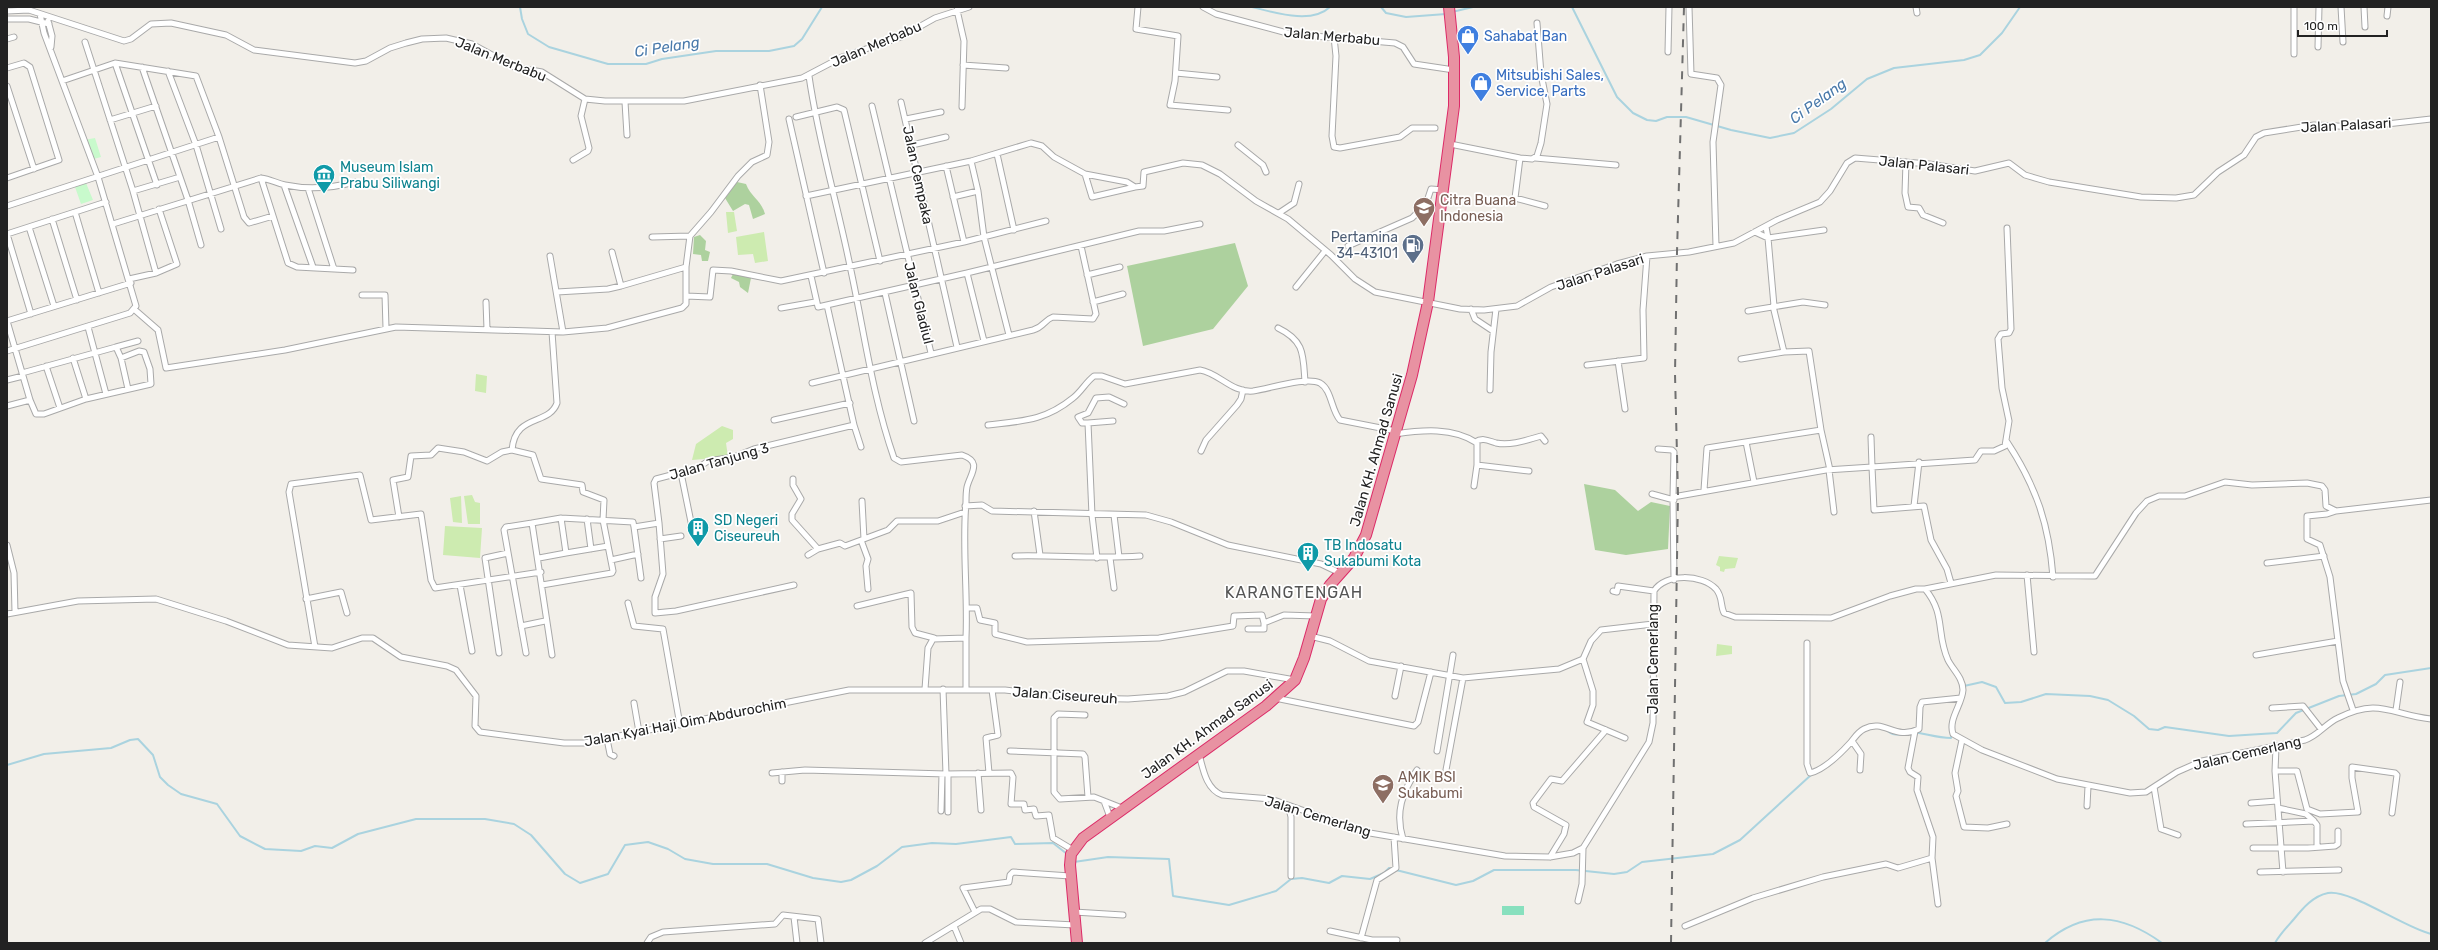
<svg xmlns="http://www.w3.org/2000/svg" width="2438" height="950" font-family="Rubik,sans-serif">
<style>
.grass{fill:#cdebb0}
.forest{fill:#add19e}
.park{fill:#c8facc}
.pitch{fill:#88e0be}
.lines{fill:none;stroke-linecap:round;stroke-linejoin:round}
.stream{stroke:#aad3df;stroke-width:2}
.street-casing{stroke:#a9a9a9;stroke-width:7}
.highway-casing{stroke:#dc2a67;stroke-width:12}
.street{stroke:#fff;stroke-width:5}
.highway{stroke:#e892a2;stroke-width:10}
.rail{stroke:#707070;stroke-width:2;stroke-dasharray:8 8;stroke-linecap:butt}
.labels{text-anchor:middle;stroke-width:3.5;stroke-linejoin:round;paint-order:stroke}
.street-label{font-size:14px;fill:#222;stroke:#fff}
.shop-label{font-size:14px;fill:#366cbe;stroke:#fff;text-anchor:start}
.culture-label{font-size:14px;fill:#0d838f;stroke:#fff;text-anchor:start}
.education-label{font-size:14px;fill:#785e54;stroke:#fff;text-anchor:start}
.service-label{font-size:14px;fill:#4e5e75;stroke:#fff;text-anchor:end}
.water-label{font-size:15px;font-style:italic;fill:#4a7aab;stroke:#fff}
.quarter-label{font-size:16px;letter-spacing:1px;fill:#555;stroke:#fff}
</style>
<rect width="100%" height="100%" fill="#f2efe9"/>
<path class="grass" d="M726,212h8l3,19 -9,2z
M764,232l4,29 -13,2 -2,-9 -15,1 -2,-18z
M476,374l11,2 -1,17 -11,-2z
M722,426l11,4v9l-7,4 2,14 -36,3 4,-16z
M472,495l3,7 5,1v21h-12l-4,-28z
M461,496l1,27 -9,-1 -3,-24z
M445,526l37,2 -2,30 -37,-3z
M1719,556l19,2 -3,10 -10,1 -1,3 -4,-1v-4l-4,-2z
M1717,644l15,2v8l-16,2z"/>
<path class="forest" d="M737,182l9,2c5,13 15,16 19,30l-12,5 -4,-14 -4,-1 -12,7 -8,-13z
M700,235l6,6 -1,9 5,2 -2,9h-6l-1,-6 -8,-1 1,-17z
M1235,243l13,43 -35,43 -70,17 -16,-80z
M733,274l18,4 -3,15 -8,-6 -1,-5 -8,-4z
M1584,484l31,6 23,21 13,-9 19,4 -2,43 -42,6 -31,-5z"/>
<path class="park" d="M95,138l6,19 -11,3 -6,-20z
M86,183l7,17 -12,4 -6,-17z"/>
<path class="pitch" d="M1502,906h22v9h-22z"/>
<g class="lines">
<path class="stream" d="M314,7h13
M520,7l2,12 6,15 21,13 59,17h38l16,-5 54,-8h53l25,-5 8,-7 20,-32
M1252,7c21,5 59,18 78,0
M1381,7l5,6 20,4 40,-3
M1572,7l45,90 16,16 14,7 9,1 11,-4h19l45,13 39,8 24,-5 37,-24 36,-30 27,-11 70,-8 16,-5 22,-22 18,-26
M1452,12l21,-5
M1964,686l18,-4 14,5 9,16 16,-1 25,-8 44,2 18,4 26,16 15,13 9,1 7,-3 64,9 48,-3 19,-20 43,-17 17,-2 20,-10 9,-9 46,-7
M1886,729c9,11 22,2 33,4 11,2 20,5 32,5l1,-5
M7,765l37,-11 67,-6 19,-8 8,-1 15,16 7,22 8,8 13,9 36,10 23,32 25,13 36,2 14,-5 17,2 26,-14 58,-15h69l29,5 17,11 34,39 15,9 28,-9 17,-29 23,-3 20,7 17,10 28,5h54l46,14 28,4 10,-2 26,-14 25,-19 30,-4 24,1 55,-7 4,7 38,-1 14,11
M1074,862l34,-5 61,2 4,37 56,9 47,-14 15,-12 11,-1 27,5 13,-7 28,3 14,-6 5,-5 3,1
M1396,870l60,15 17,-4 21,-11h82l38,4 13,-2 15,-10 71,-8 27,-14 71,-65
M2045,943c39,-34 77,-29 117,0
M2275,943c5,-9 13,-17 19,-24 9,-11 19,-23 34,-26 22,-4 77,35 103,41"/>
<g class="street-casing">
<path id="street" d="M1138,7l-2,22 42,7 -3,45 -5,24 58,5
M1203,7l13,7 75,20 104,9 8,4 11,17 40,6
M1689,7l2,67 26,4 4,7 -8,57 3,104
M1916,7l1,6
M2294,7v47
M2341,7l2,35
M2364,7l1,20
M957,10l7,31 -2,66
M7,11l22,-1 95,31 7,-2 20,-15 20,-1 55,12 28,15 101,13 11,-2 24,-13 16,-5 16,-4 24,-1 26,6 42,23 28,5 43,27 20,2h79l118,-23 40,-21 59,-20 34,-19 34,-11
M2387,16l1,-9
M7,19h22l20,5
M48,21l4,15 -1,11
M1334,37l2,19 -4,80 2,11 6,1 60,-11 12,-9h23
M7,39l7,-2
M85,42l48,149 23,82
M2318,47l1,-40
M1668,52l1,-45
M115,63l42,122
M963,65l43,3
M142,67l46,133 13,45
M7,68l17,-5 6,4 29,93 -52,18
M168,71l28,74 25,84
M1176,73l41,4
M809,76c9,64 28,126 41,190 14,64 22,129 44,192l7,4 61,-7c21,7 8,19 5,32 -1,5 -1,11 -1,15 -4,45 2,91 0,136l-33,1 -5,9 -3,41
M62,81l53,-18 81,13 23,61 25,80 5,6 24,-7
M7,86l27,83
M625,102l2,33
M901,102l56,245
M872,106l59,247
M796,117l41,-10 7,3 36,151
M789,119l35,154
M906,119l35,-7
M110,120l46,-14
M1450,144l70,14 12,1 5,-3 4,-13 6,-39 -6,-30 -4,-51
M912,145l34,-8
M1238,145l25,20 3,7
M997,154l17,76
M1520,158l-5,40 30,8
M1535,158l81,7
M573,160l15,-9 1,-3 -8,-32 4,-17
M971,161l7,30 6,46 25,98
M1906,162l-1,31 3,14 11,1 4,7 20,8
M946,166l18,76
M1085,174l7,23 43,-10
M261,178l27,85 9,4 56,3
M284,185l29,82
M308,188l26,81
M133,191l47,-14
M806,196l165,-35 60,-18 11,3 12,11 31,17 42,8 8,5 8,-1 1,-14 39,-9 19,2 18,9 36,27 32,18 43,36 24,24 20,13 85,17 24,1 33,-4 34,-19 66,-23 30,-8 42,-4 45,-9 43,-23 43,-18 10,-11 17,-28 8,-5 74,6 46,7 34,-8 16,12 24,7 92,15 35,1 18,-3 24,-23 26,-17 12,-18 8,-4 50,-8 46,2 71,-8
M953,197l25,-6
M7,206l212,-69
M75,212l24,81
M1279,213l15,-10 5,-19
M52,219l25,81
M113,224l148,-46c9,1 15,5 24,7 24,5 47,3 70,-3
M29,227l25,79
M1766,227l2,11 56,-8
M1755,232l13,6 6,68
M652,237l38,-1
M1348,246l64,-28 14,-14 5,-15 13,1
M612,252l9,34 65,-19
M550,256l13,76
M967,273l17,68
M1087,275l33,-8
M811,276l7,31 149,-34 172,-42h25l36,-7
M129,279l27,-6 21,-9 -18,-55
M1296,287l29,-36
M557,292l51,-3 13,-3
M885,293l29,128
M362,295h23l1,33
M686,296l24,1 3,-27 18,1 50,10 183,-39 82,-21
M486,302l1,27
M1093,302l30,-8
M1773,306l11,46
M781,308l34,-6
M1471,309l4,10 18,12
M135,310l23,20 8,38 119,-18 111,-23 167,5 44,-4 75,-20 4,-4v-37l4,-31 21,-24 27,-36 14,-14 15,-7 2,-13 -9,-57
M1748,311l55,-9 22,3
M31,314l-24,-80 99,-32
M88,327l18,67
M1278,328c27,13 25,27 27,54
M116,347l22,-6
M7,351l123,-38 6,-7 -38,-129 -54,-144 -4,-19
M73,358l13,41
M121,358l7,31
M1741,359l43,-7 25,-1 12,79 9,40
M1618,361l7,48
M1587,365l57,-7 -1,-48 4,-54
M46,366l14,42
M22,373l94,-26 5,11 18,-7 5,1 6,17 1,15 -65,15 -42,15h-8l-6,-14 -23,-79 124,-38
M7,380l16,-4
M812,383l221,-53c11,-3 11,-10 20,-13l40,2 3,-5 -15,-68
M1490,390l1,-38 5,-43
M7,406l23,-6
M774,420l76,-17
M1088,423h-6l-4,-6 10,-4 8,-15 13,-1 15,7
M854,425l7,22
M988,425c34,-4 57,-4 85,-27 8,-6 13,-16 21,-22h8l23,8 75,-14c19,3 32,23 53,21 16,-2 53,-15 67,-8 12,7 11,27 20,37l56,11
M1395,434c27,-4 58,-7 82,9v22l52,6
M1871,437l1,30 103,-7 6,-9h13l11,-5 4,-25 -7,-33 -4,-49 3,-5 8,-1 2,-4 -4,-101
M1475,442c8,-5 14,-1 21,1 15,3 31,-3 45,-7l4,5
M1746,442l8,40
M2007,442c29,44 42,82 46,135
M1658,449l14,1 2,2 -1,45
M512,450c3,-37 37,-24 45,-47l-5,-71
M1201,451l5,-11 31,-35 4,-6 2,-9
M1829,470l5,42
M681,473l11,54
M793,479v6l8,14 -9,15v6l26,29
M1474,486l3,-21
M1704,490l3,-42 114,-18
M1652,494l22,6
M862,501l2,38
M965,506l17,-1 10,6 154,4 25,7 57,23 93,19 19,9
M1914,506l5,-44
M1034,511l6,44
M2336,511l-9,3 -20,2v23l13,6 10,32 13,104 10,29
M1114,515l5,42
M399,517l-6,-37 15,-3 3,-21 20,-1 7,-7 26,4 23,9 15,-9 10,-2 21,5 8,24 41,6 1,7 21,8 -1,20 10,51 -1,2 -70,12
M587,519l4,30
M659,523l4,51 -8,23v16l21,-2 118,-26
M634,527l7,51
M660,539l21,-3
M861,540l7,19 -2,7 2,23
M7,545l7,28 1,39
M566,553l42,-7
M808,555l10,-6 22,-6 5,3 43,-16 9,-9h41l27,-9
M1015,556c42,-1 83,3 125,0
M539,558l27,-5 -5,-35
M1097,558l-5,-43 -4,-92 25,-2
M1110,558l4,30
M611,560l27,-6
M2267,563l57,-7
M2027,575l7,77
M1674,580l-1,-83 153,-27 46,-3 2,43 50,-4 7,34 16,29 4,14
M460,585l12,66
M1925,589l71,-14 99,1 41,-63 11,-12 12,-5h26l40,-14 27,3 55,-2 15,3 3,4 1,16 10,5 95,-11
M1613,591l4,1 1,-6 36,5
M306,599l35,-7 6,21
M628,603l6,23 29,3 17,96
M857,606l54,-13 1,34 3,6 19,5
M968,608h9l3,12 15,3v11l32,8 101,-3 31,-1 74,-12 1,-10 28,-1 2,8
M7,614l71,-13 78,-2 70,22 62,24 44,3 30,-10h11l28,19 46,9 9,4 20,26 -1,30 5,6 84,11h20l265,-53h156l69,8 54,1 40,-3 16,-4 43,-21h17l51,9
M521,626l24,-5
M1248,629h16v-6l20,-8 32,1
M1310,636l20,5 39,20 94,17 96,-9 24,-10 8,-18 10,-11 52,-6
M966,638v51
M1807,643v121l3,9c14,-3 31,-20 41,-31 4,-5 7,-10 13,-13 21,-11 30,12 55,0l1,-22 2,-5 39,-4
M315,647l-26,-155 2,-8 69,-9 11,45 50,-6 10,66 4,8 106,-16
M499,653l-14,-95 23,-5
M526,653l-22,-123 2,-3 26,-4
M552,655l-20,-132 29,-5 72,4 1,5 25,-4 -5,-40 2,-4 42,-11 10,-7 26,-4 20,-8 100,-24 -27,-120
M2256,655l82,-14
M1583,659l10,32v14l-6,17 38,16
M943,689l3,85
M1395,696l6,-30
M1275,698l139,28 4,-4 13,-50
M634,703l5,29
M2272,708l31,-2 18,23
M2396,710l4,-28
M1085,715l-27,-1 -4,4v74l6,7 34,-2 28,11
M1915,731l-7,37 2,4 8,5 -1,13 16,47 -1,21 6,46
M607,739l3,15 4,2
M1962,740l-7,33 3,18 -2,5 8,31 24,1 19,-4
M1852,741l9,13 -1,16
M2276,747l-1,24 8,101
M1010,751l73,3 2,3 3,40
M1437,751l16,-96
M1199,754c4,15 7,35 23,41l49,4 93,33 141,24 45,1 23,-4 10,-5 66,-106 4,-19 1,-132c11,-18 48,-17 62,-2 7,8 4,16 8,24l11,4 96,1 59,-22 26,-7h9c21,25 11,45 23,71 5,10 15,18 15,30 -1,15 -15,29 -10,44l29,16 75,29 73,14 16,-1 31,-20 25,-11 103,-21c13,-4 20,-16 33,-22 42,-21 53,-3 93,1
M1446,770l17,-92
M2275,771h22l10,38 13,5 38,-2 -6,-34v-11l43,6 2,2 -5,38
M772,773l33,-3 141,4 65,-1 2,4 -2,27h13l1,6 9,-1 2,7 13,-1 4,23 20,12
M978,773l3,37
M989,773l-3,-35 12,-3 -6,-45
M948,774v38
M782,781v-9
M2154,787l7,42 17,6
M1104,801l6,16
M2251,803l26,-2
M1288,805l3,12v59
M2087,806l1,-20
M2278,808l28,6 8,7
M941,811l1,-37
M2246,824l68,-3 3,4v22
M1403,839c-8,-26 -1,-47 14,-69
M2253,848h55l27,-2 3,-2v-13
M1550,857l14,-23 2,-9 -32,-18 -1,-4 18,-24 11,2 44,-51
M2260,872l79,-2
M1578,901l4,-17 1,-36
M975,912l-12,-24 46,-6 1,-7 3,-3 57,4
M1074,912l49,3
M794,917l3,26
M954,926l7,17
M1685,926l68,-28 70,-21 63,-13 12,4 34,-10
M1330,931l42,9h25
M1361,938l16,-58 19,-12 -2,-31
M647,943l4,-6 12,-5 112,-8 8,-9 35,4 3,24
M925,943l56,-34h9l26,13 59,3"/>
</g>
<g class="highway-casing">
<path id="highway" d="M1077,943l-7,-78 1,-11 12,-16 183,-132 29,-26 9,-22 17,-59 9,-14 24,-27 12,-23 46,-160 16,-73 26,-196v-49l-5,-50"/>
</g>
<use href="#street" class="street"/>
<use href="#highway" class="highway"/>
<path class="rail" d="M1671,943l7,-448 -3,-121 2,-122 7,-245"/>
</g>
<defs>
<g id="shop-pin" transform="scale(1.15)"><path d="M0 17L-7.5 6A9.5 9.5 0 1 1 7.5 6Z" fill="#3f7fe0" stroke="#fff"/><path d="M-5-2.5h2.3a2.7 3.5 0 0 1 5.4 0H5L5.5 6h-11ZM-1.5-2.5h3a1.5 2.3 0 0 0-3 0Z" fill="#fff"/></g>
<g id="museum-pin" transform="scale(1.15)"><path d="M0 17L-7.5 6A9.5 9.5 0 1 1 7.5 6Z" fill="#0f9aa8" stroke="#fff"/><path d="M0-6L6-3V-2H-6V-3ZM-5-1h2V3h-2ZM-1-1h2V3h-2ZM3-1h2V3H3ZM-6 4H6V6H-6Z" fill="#fff"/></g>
<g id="university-pin" transform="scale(1.15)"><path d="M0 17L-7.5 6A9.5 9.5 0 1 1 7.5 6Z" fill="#8d6e63" stroke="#fff"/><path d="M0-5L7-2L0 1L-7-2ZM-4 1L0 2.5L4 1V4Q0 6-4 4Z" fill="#fff"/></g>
<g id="fuel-pin" transform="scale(1.15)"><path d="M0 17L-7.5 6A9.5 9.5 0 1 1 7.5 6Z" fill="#5c6f8a" stroke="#fff"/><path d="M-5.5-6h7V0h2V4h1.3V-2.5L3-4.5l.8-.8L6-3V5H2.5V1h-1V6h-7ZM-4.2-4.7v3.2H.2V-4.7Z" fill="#fff"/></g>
<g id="building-pin" transform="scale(1.15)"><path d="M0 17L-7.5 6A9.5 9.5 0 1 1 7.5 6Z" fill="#0f9aa8" stroke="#fff"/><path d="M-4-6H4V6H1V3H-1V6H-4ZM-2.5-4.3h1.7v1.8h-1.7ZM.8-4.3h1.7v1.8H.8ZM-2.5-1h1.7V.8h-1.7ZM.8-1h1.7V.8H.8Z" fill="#fff"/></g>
</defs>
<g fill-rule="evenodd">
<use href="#shop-pin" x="1468" y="36"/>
<use href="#shop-pin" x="1481" y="83"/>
<use href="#museum-pin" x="324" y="175"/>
<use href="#university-pin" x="1424" y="208"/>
<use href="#fuel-pin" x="1413" y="245"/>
<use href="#building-pin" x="698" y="528"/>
<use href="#building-pin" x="1308" y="553"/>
<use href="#university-pin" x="1383" y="785"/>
</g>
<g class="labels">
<g class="street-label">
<text transform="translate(1332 36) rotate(5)" y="5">Jalan Merbabu</text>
<text transform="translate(876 44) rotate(-23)" y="5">Jalan Merbabu</text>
<text transform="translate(501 59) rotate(22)" y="5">Jalan Merbabu</text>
<text transform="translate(2346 125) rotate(-3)" y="5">Jalan Palasari</text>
<text transform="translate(1924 165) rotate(6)" y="5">Jalan Palasari</text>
<text transform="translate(918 175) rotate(78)" y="5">Jalan Cempaka</text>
<text transform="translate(1600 272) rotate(-18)" y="5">Jalan Palasari</text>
<text transform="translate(919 303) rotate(76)" y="5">Jalan Gladiul</text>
<text transform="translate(1376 450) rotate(-74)" y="5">Jalan KH. Ahmad Sanusi</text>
<text transform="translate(719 461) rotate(-16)" y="5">Jalan Tanjung 3</text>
<text transform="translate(1653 659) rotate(-90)" y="5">Jalan Cemerlang</text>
<text transform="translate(1065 695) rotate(4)" y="5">Jalan Ciseureuh</text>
<text transform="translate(685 722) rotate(-11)" y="5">Jalan Kyai Haji Oim Abdurochim</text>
<text transform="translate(1207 729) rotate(-36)" y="5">Jalan KH. Ahmad Sanusi</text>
<text transform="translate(2247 753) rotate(-13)" y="5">Jalan Cemerlang</text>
<text transform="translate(1318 816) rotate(17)" y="5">Jalan Cemerlang</text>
</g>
<g class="shop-label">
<text x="1484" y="41">Sahabat Ban</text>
<text x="1496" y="80">Mitsubishi Sales,<tspan x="1496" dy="16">Service, Parts</tspan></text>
</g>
<g class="culture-label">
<text x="340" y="172">Museum Islam<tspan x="340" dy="16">Prabu Siliwangi</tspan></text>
<text x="714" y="525">SD Negeri<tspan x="714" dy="16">Ciseureuh</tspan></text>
<text x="1324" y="550">TB Indosatu<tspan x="1324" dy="16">Sukabumi Kota</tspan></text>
</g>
<g class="education-label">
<text x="1440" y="205">Citra Buana<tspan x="1440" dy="16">Indonesia</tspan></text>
<text x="1398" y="782">AMIK BSI<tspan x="1398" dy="16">Sukabumi</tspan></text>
</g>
<g class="service-label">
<text x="1398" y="242">Pertamina<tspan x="1398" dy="16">34-43101</tspan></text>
</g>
<g class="water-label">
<text transform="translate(667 47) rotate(-9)" y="5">Ci Pelang</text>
<text transform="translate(1818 101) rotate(-36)" y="5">Ci Pelang</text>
</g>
<g class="quarter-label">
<text x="1294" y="598">KARANGTENGAH</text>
</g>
</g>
<rect width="2438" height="950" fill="none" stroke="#222222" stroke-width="16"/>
<path d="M2298 30v6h89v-6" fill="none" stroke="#222222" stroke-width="2"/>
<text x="2304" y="30" font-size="12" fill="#222222" stroke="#ffffff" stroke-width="3" paint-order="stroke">100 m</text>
</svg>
